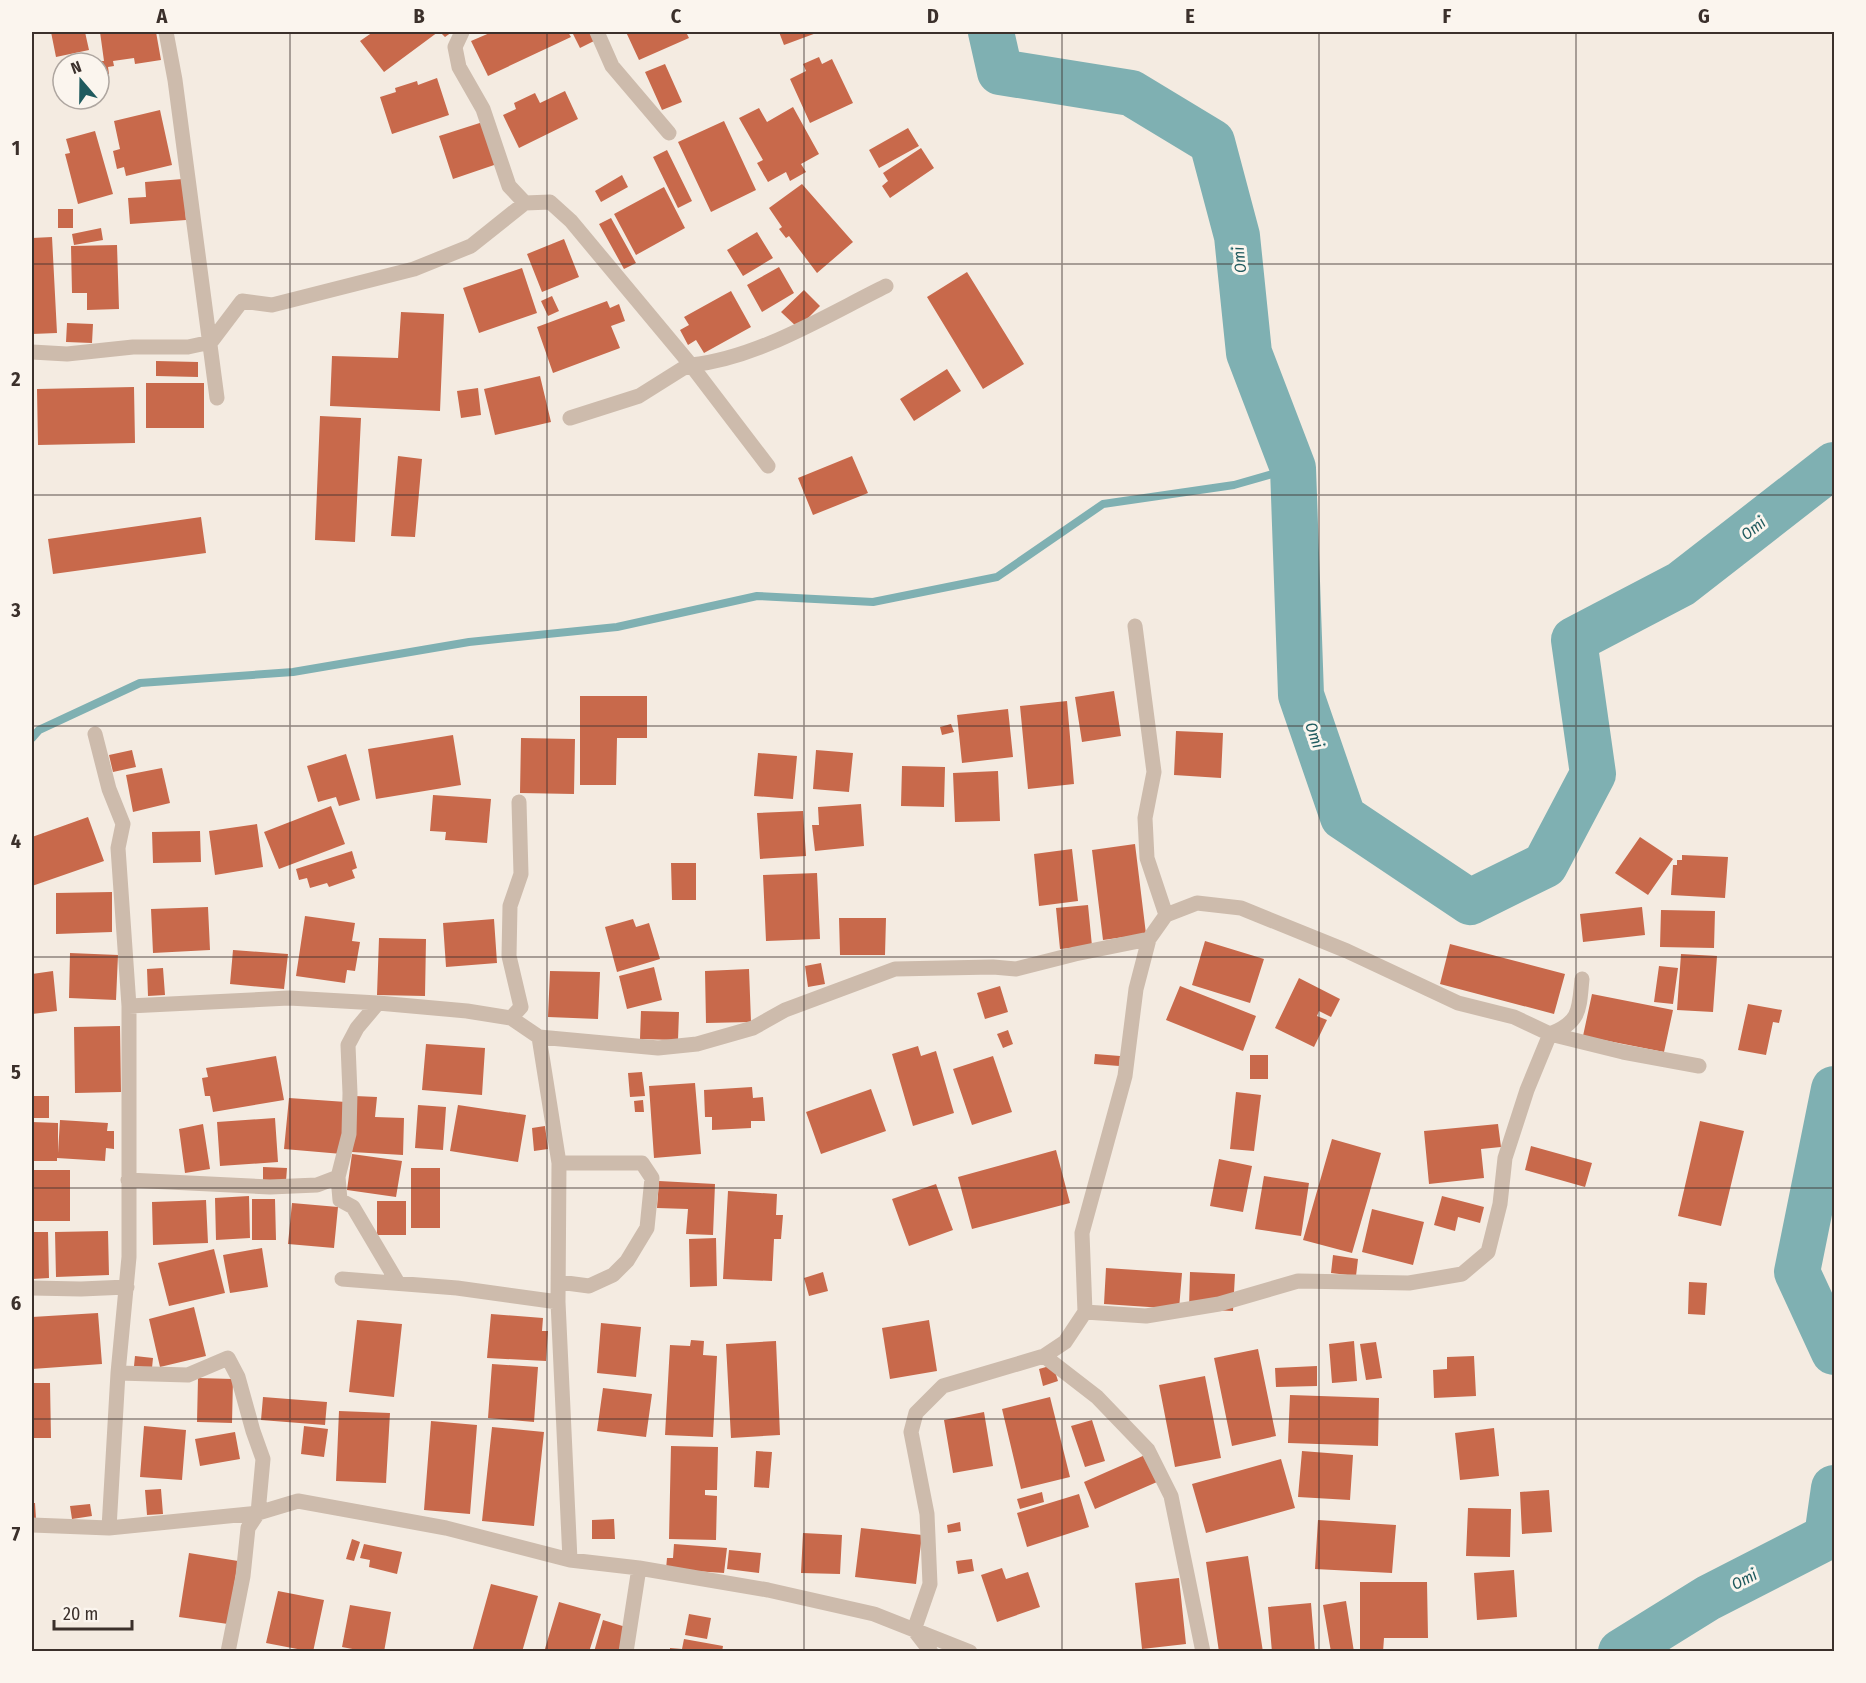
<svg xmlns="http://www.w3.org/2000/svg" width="1866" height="1683" font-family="'Fira Sans Condensed',sans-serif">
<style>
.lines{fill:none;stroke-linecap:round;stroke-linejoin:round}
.stream{stroke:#7fb0b2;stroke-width:8}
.river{stroke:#7fb0b2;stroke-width:46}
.building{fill:#c8694b}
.minor{stroke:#cdbbac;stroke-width:15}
.grid{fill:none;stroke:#3b302b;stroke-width:1.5;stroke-opacity:0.55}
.labels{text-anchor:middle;stroke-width:6;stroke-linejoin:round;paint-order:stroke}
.water-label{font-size:16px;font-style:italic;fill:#1f5a5e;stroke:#fbf5ee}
.neatline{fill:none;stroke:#3b302b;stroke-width:2}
.grid-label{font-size:20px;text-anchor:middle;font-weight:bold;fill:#3b302b}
</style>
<rect width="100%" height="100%" fill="#f4ebe1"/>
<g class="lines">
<path class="stream" d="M32,738l7,-8 101,-47 153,-11 176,-30 148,-15 140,-31 116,6 124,-25 106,-73 131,-19 59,-17"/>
<path class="river" d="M991,32l9,40 131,21 81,49 25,94 12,117 44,115 8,227 42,122 127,85 75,-37 48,-91 -19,-134 107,-56 153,-119
M1834,1089l-37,183 37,80
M1621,1652l87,-54 119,-61 7,-49"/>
</g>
<path class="building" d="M51,32h34l4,18 -33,7z
M100,32h56l5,28 -26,4 -1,-6 -21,3 1,5 -6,1 1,7 -10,2v-15h5z
M373,32h65l-54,40 -24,-31z
M440,32h12l-7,5z
M492,32h76l3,5 -83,39 -17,-35z
M572,32h18l4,9 -14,7z
M626,32h60l3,6 -50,22z
M779,32h40l-35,13z
M819,57l3,7 10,-5 21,44 -43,20 -20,-44 16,-8 -3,-7z
M665,64l17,38 -20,8 -17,-38z
M437,78l12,37 -57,19 -12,-37 16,-5 -1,-4 22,-7 1,4z
M565,91l13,28 -59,29 -16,-33 13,-6 -2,-6 21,-10 5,10z
M793,107l26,47 -18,10 5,8 -16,9 -4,-9 -18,10 -11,-19 6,-3 -24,-42 20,-10 8,14z
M160,110l12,55 -46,11 -2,-9 -7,2 -4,-18 7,-2 -6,-28z
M486,121l14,42 -47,16 -14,-43z
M724,121l32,69 -45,22 -33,-70z
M908,128l11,18 -40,22 -10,-18z
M95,131l18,63 -35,10 -13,-50 5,-1 -4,-14z
M921,148l13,20 -44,30 -8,-12 6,-5 -5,-8z
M667,150l25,51 -14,7 -25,-51z
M622,175l6,12 -27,15 -6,-11z
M183,179l3,41 -56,4 -2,-26 18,-1 -1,-15z
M802,184l51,58 -36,31 -28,-37 -3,2 -7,-9 3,-2 -13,-19z
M664,187l21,41 -49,27 -22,-41z
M58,209h15v19h-15z
M611,218l25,45 -12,6 -25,-45z
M101,228l2,12 -29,5 -2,-11z
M757,232l16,26 -30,18 -16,-26z
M52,237l5,96 -25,1v-96z
M564,239l15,38 -37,15 -15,-38z
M117,245l2,64 -32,1v-17h-15l-1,-47z
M779,267l15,26 -32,19 -15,-27z
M522,268l15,45 -58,20 -16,-45z
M967,272l57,92 -41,25 -56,-92z
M804,290l16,16 -22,22 -17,-16z
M731,291l20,36 -47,26 -8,-13 -8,5 -8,-15 9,-5 -5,-8z
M552,296l7,15 -11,5 -7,-15z
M607,301l3,7 9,-4 6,17 -14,5 9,22 -67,25 -16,-46z
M401,312l43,2 -4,97 -110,-5 2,-50 66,2z
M67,323l26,1 -1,19 -26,-1z
M156,361l42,1v15l-42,-1z
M947,369l14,22 -47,30 -14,-22z
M540,376l11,46 -56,13 -11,-46z
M146,383h58v45h-58z
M134,387l1,56 -97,2 -1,-56z
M478,388l3,27 -20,3 -4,-27z
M320,416l41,2 -6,124 -40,-2z
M398,456l24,3 -7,78 -24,-1z
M852,456l16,37 -55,22 -15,-37z
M201,517l5,36 -153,21 -5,-35z
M1114,691l7,45 -39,6 -7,-45z
M580,696h67v42h-30l-1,47h-36z
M1067,701l7,83 -46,5 -8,-83z
M1008,709l5,48 -51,6 -5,-48z
M951,724l3,8 -12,3 -2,-8z
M1176,731l47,2 -2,45 -47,-3z
M453,735l8,50 -85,14 -8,-50z
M521,738l54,1 -1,55 -54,-1z
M132,750l4,17 -23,5 -4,-17z
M816,750l37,3 -4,39 -36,-3z
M758,753l39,3 -4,43 -39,-3z
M346,754l14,46 -21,6 -3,-9 -18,5 -11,-36z
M902,766l43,1 -1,40 -43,-1z
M162,768l8,35 -37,9 -7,-37z
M998,771l2,50 -45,1 -2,-49z
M433,795l58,4 -4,44 -42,-3 1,-8 -16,-1z
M861,804l3,42 -49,5 -3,-26h7l-1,-18z
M331,806l14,38 -66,25 -15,-37z
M803,811l3,45 -46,3 -3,-46z
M88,817l16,44 -72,25v-49z
M257,824l6,43 -48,8 -6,-44z
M200,831l1,31 -48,1 -1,-31z
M1640,837l33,22 -25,36 -33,-22z
M1135,844l11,90 -43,6 -11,-90z
M1072,849l6,52 -39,5 -5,-52z
M352,851l5,17 -5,2 3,8 -26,9 -2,-4 -17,5 -3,-10 -8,2 -3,-11z
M1682,855l46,2 -3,41 -54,-3 2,-30h4v-5h5z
M671,863h25v37h-24z
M817,873l3,66 -54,2 -3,-66z
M112,892v40l-56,2v-41z
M1088,905l4,41 -32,3 -4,-41z
M208,907l2,43 -57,3 -2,-44z
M1642,907l3,28 -62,7 -3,-28z
M1661,910l54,1 -1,37 -54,-1z
M305,916l50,7 -3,18 8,1 -5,29 -8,-1 -2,13 -49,-7z
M839,918h47l-1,37h-45z
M494,919l3,44 -51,4 -3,-44z
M633,919l3,8 13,-4 11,36 -43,13 -12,-45z
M379,938l47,1 -1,57 -48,-1z
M1205,941l59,18 -14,44 -58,-18z
M1450,944l115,30 -11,40 -114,-30z
M233,950l55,4 -4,35 -54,-5z
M70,953l48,2 -2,45 -47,-2z
M1681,954l36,2 -4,56 -36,-2z
M821,963l4,21 -17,3 -3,-21z
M1659,966l19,2 -5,36 -19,-2z
M654,967l8,33 -35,9 -8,-33z
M163,968l2,27 -17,1 -1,-27z
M749,969l2,53 -45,1 -1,-52z
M53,971l4,40 -25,3v-40z
M550,971l50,1 -2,47 -50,-2z
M1299,978l41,21 -9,18 -12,-6 -2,5 10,4 -13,27 -39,-19z
M1000,986l8,26 -23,7 -8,-26z
M1180,986l76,30 -13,35 -77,-31z
M1592,994l81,16 -9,42 -81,-16z
M1748,1004l34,6 -3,13 -6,-1 -7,33 -28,-5z
M641,1011l38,1 -1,28 -38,-1z
M120,1026l1,66 -46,1 -1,-66z
M1008,1030l5,14 -10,4 -6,-14z
M426,1044l59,4 -3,47 -60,-5z
M918,1046l3,10 15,-5 18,62 -41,13 -21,-72z
M1095,1054l25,2 -1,10 -25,-2z
M1250,1055h18v24h-18z
M276,1056l8,44 -71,12 -3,-16h-5l-3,-18 6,-1 -2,-9z
M993,1056l19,56 -40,13 -19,-56z
M642,1072l3,24 -15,1 -2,-24z
M695,1083l6,71 -47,4 -5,-72z
M752,1087l1,11 10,-1 2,24h-14v7l-39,2v-13h-7l-1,-27z
M871,1089l15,42 -65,23 -15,-42z
M1236,1092l25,3 -7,56 -24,-2z
M32,1096h17v22h-17z
M355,1096l22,1 -2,20 29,1 -1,37 -51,-3z
M289,1098l57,4 -4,52 -58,-5z
M643,1100l1,12h-9l-1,-11z
M418,1105l28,2 -3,43 -28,-2z
M458,1105l68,10 -8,47 -68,-11z
M275,1118l3,44 -58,4 -3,-44z
M60,1120l48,3 -1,8h7v18l-8,-1 -1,13 -48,-3v3h-25v-39l26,1v30z
M1700,1121l44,10 -23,95 -43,-10z
M203,1124l7,45 -25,4 -6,-44z
M1498,1124l3,23 -20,2 3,29 -55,6 -5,-53z
M545,1126l3,23 -14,2 -2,-23z
M1332,1139l49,14 -29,100 -49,-13z
M1531,1146l61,17 -7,24 -60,-17z
M1056,1150l14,53 -98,26 -14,-52z
M352,1154l50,7 -6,36 -49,-7z
M1219,1159l33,7 -9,46 -33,-6z
M263,1167l24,1 -1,13 -23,-1z
M411,1168h29v60h-29z
M32,1170h38v51h-38z
M1264,1176l45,7 -8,53 -46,-7z
M659,1181l56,3 -2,51 -27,-1 2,-25 -31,-1z
M936,1184l17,46 -44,16 -17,-47z
M728,1191l49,3 -1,21h7l-2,24h-7l-2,42 -49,-2z
M249,1196l1,42 -34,2 -1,-42z
M1442,1196l42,11 -4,16 -22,-6 -3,14 -21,-6z
M252,1199h23l1,41h-24z
M206,1200l2,43 -55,2 -1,-43z
M377,1201h29v34h-29z
M292,1203l46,4 -4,41 -46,-4z
M1372,1209l52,13 -11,43 -51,-13z
M108,1231l1,44 -53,2 -1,-45z
M32,1232h16l1,46 -17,1z
M716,1238l1,48 -27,1 -1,-48z
M262,1248l6,39 -38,6 -7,-38z
M214,1249l11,44 -56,13 -11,-43z
M1333,1255l25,4 -2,17 -25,-3z
M1106,1268l76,5 -3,36 -75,-5z
M823,1272l5,19 -19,5 -5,-18z
M1190,1272l45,2 -2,37 -44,-2z
M1689,1282l18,1 -2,32 -17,-1z
M194,1307l12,49 -46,11 -11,-48z
M98,1313l4,51 -70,5v-52z
M491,1314l52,4 -1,13h6l-2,30 -59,-3z
M357,1320l45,4 -8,73 -45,-5z
M929,1320l8,51 -47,8 -8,-51z
M601,1323l40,4 -5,50 -39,-4z
M691,1340l13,1 -1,14 14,1 -4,81 -48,-2 5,-90 20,1z
M776,1341l4,94 -49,3 -5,-94z
M1354,1341l3,40 -25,2 -3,-39z
M1376,1342l6,36 -16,2 -6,-36z
M1258,1349l18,87 -44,10 -18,-88z
M135,1356l18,2 -1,10 -18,-2z
M1474,1356l2,40 -42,2 -1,-28 14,-1v-12z
M492,1364l46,3 -4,55 -46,-4z
M1053,1365l5,16 -15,5 -4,-17z
M1317,1366v20l-41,1 -1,-19z
M1205,1376l16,82 -46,9 -16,-82z
M198,1378l35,1 -1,44 -35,-1z
M32,1383h18l1,55h-19z
M603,1388l49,6 -6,43 -49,-6z
M1290,1395l89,3 -1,48 -90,-3z
M263,1397l64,5 -2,23 -64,-5z
M1050,1397l20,80 -49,12 -19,-80z
M339,1411l51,2 -4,70 -50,-2z
M984,1412l9,54 -40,7 -9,-53z
M1092,1420l13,41 -20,6 -14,-41z
M431,1421l46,4 -7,89 -46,-4z
M144,1426l42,4 -4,50 -42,-3z
M304,1426l24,3 -4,28 -23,-3z
M492,1427l52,5 -10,94 -52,-5z
M1494,1428l5,48 -39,4 -5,-47z
M235,1432l5,27 -40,7 -5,-27z
M671,1446l47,1 -1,43h-12v5l12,1 -1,44 -47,-1z
M756,1451l16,1 -3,36 -15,-1z
M1302,1451l51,4 -3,45 -52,-3z
M1145,1455l12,27 -62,27 -11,-27z
M1281,1459l14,49 -89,25 -14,-49z
M161,1489l2,25 -16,1 -2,-25z
M1549,1490l3,42 -30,2 -2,-42z
M1042,1492l2,10 -24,7 -3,-10z
M1079,1494l10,33 -62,20 -10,-34z
M32,1503h3l1,16h-4z
M90,1504l2,12 -20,3 -2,-13z
M1468,1508l43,1 -1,48 -44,-1z
M614,1519l1,20h-23v-19z
M1318,1520l78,5 -4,48 -77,-4z
M960,1522l1,9 -13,2 -1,-8z
M861,1528l61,7 -6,49 -61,-7z
M803,1533l39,2 -2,39 -39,-1z
M352,1539l8,3 -6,19 -8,-2z
M364,1544l38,8 -5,22 -28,-7 1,-7 -10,-2z
M674,1544l53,4 -3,25 -58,-4 1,-11h6z
M729,1550l32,3 -2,20 -32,-4z
M189,1553l49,8 -10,63 -49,-7z
M1248,1556l15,96h-44l-13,-90z
M972,1559l2,12 -16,3 -2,-13z
M1002,1568l4,11 22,-7 12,35 -43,15 -16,-47z
M1514,1570l3,47 -40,3 -3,-47z
M1179,1578l7,66 -44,5 -7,-66z
M1360,1582h67l1,56h-44l-1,14h-23z
M491,1584l47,12 -16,56h-50z
M278,1591l46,9 -11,52 -47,-9z
M1346,1601l8,51h-23l-8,-47z
M559,1602l42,12 -12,38h-45z
M1311,1603l4,49h-43l-4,-45z
M350,1605l41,7 -7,40h-16l-26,-5z
M689,1614l22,4 -4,21 -22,-4z
M603,1620l26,8 -7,24h-28z
M684,1639l39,7 -1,6h-52v-4l12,1z"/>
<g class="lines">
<path class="minor" d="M166,32l9,48 42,318
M462,32l-7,15 4,20 24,42 26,77 16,17 25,-1 21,19 120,144 -9,4 -43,27 -69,22
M597,32l15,34 57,67
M32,352l35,2 66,-7h55l23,-5 31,-41 30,4 142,-36 57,-23 54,-43
M768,466l-77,-101c67,-7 134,-49 195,-79
M1135,626l19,146 -9,46 2,40 19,57
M95,734l14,55 14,35 -5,24 11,158v251l-11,116 -9,155
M129,1006l160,-8 89,5 89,8 44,7 28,19 20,126 -1,139 12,258
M511,1018l10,-11 -12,-51 1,-50 11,-32 -2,-72
M539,1037l119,11 39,-4 56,-16 32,-18 110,-41 98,-2 23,2 59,-15 74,-15
M559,1163h83l10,15 -5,50 -20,33 -14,14 -24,11 -30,-4
M338,1177l2,23 13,7 45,76
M128,1180l142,7 47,-2 21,-8 11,-43 1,-41 -2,-48 9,-17 21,-25
M342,1279l115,9 101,14
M32,1288l49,1 46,-2
M1085,1312l61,4 73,-12 79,-23 111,2 53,-9 26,-22 12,-48 5,-46 22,-68 23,-56c31,-12 29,-25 32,-55
M1044,1356l53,41 51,53 23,46 32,156
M118,1373l70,2 40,-17 10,19 15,54 10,28 -5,54 -10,15 -5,48 -15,76
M32,1525l77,3 149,-15 40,-12 148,27 124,32 69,8 129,22 106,24 96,38
M626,1652l13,-84
M931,1652l-17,-22 16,-46 -3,-70 -16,-82 5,-19 27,-27 101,-30 21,-14 20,-30 -3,-79 43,-157 11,-87 13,-50 17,-24 31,-12 44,5 106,43 111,52 56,14 36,17 73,18 76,14"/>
</g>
<path class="grid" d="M290,32v1620M547,32v1620M804,32v1620M1062,32v1620M1319,32v1620M1576,32v1620M32,264h1802M32,495h1802M32,726h1802M32,957h1802M32,1188h1802M32,1419h1802"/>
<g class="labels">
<g class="water-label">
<text transform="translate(1239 260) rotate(-96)" y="6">Omi</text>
<text transform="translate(1753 528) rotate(-38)" y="6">Omi</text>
<text transform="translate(1315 735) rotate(71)" y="6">Omi</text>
<text transform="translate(1744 1579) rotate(-27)" y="6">Omi</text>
</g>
</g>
<rect width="1866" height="1683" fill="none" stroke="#fbf5ee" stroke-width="66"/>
<g transform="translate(81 81) rotate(340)"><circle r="28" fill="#fbf5ee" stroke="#aea6a0" stroke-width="1.5"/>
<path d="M0-4.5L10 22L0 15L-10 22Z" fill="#1f5a5e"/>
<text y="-9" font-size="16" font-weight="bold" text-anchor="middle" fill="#3b302b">N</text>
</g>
<path d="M54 1620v9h78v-9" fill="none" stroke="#3b302b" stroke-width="3"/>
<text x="63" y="1620" font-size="18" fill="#3b302b" stroke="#fbf5ee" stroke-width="4.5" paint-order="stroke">20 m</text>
<rect x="33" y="33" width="1800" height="1617" class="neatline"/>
<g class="grid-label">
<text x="162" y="23">A</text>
<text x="419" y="23">B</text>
<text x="676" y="23">C</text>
<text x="933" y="23">D</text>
<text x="1190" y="23">E</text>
<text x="1447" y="23">F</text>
<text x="1704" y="23">G</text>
<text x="16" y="155">1</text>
<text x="16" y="386">2</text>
<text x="16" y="617">3</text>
<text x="16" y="848">4</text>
<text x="16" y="1079">5</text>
<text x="16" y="1310">6</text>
<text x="16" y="1541">7</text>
</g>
</svg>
